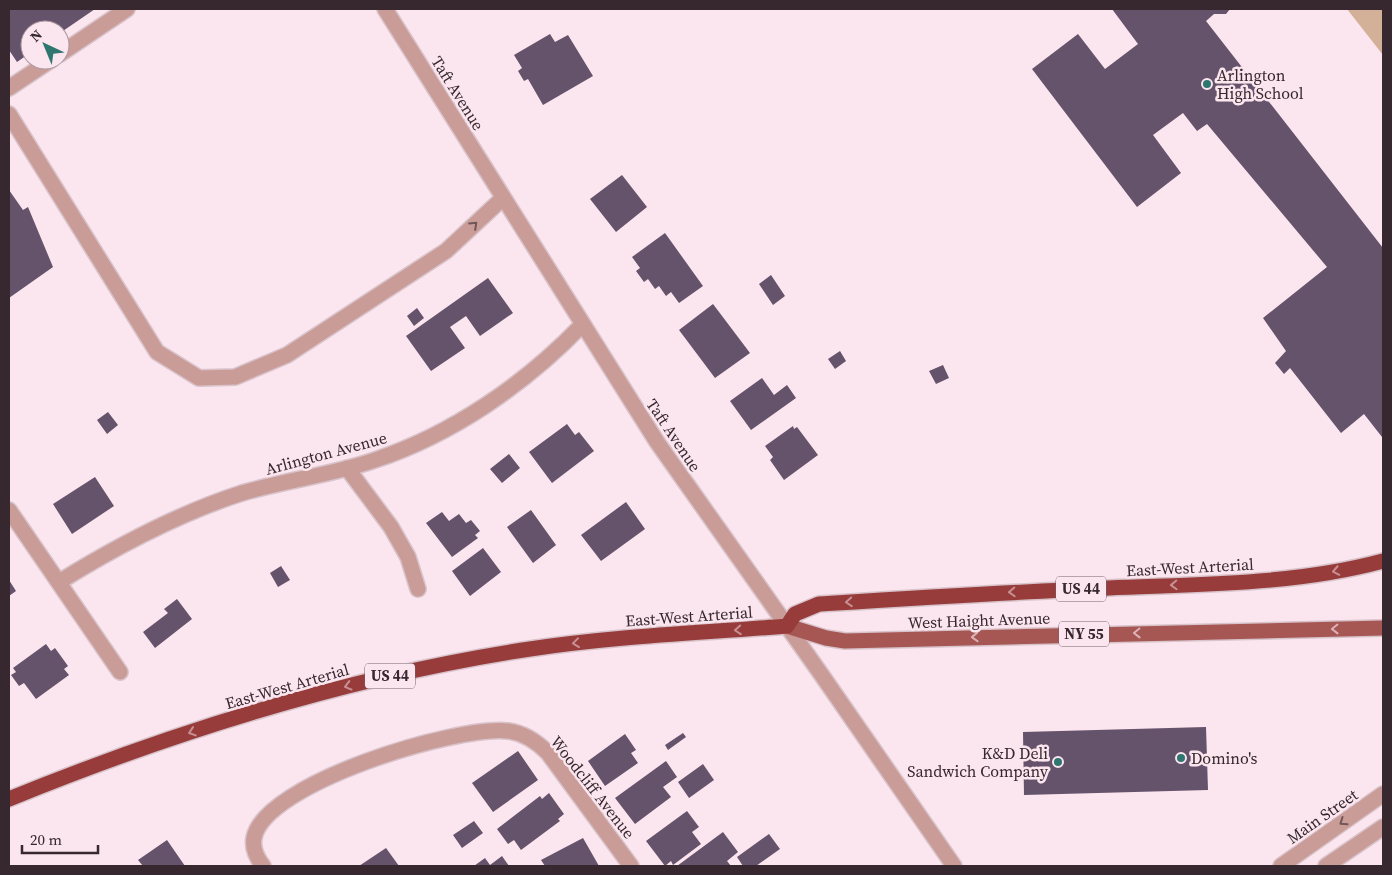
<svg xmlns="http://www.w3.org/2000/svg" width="1392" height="875" font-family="'Source Serif 4',serif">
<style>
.pitch{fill:#d3b098}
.building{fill:#65526b}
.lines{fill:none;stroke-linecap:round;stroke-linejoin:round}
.minor-casing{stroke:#d8c3cb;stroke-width:18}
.major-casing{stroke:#d8c3cb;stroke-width:18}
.highway-casing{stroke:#d8c3cb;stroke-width:18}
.minor{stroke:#ca9c98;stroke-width:15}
.major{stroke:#a65753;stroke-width:15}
.highway{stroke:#973c3b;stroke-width:15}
.oneway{stroke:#715658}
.oneway2{stroke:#c99094}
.oneway3{stroke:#ddb3b8}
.poi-dot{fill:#2e766f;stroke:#fbe5ee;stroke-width:2}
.labels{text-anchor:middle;stroke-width:5;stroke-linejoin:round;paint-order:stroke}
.shield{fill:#fbe5ee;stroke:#716168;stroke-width:1}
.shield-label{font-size:15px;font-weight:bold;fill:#36282e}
.poi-label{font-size:16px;fill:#36282e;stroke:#fbe5ee;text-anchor:start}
.street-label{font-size:16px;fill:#36282e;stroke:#fbe5ee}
</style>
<rect width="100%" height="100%" fill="#fbe5ee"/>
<path class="pitch" d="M1347,9h36v46z"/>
<path class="building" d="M9,9h86l-35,24v-3h-30v23l-13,9 -8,-12z
M1112,9h118l-4,5h-12l-8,7 177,227 -1,189 -18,-23 -23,19 -51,-65 -6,6 -9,-11 11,-12 -23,-33 64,-51 -120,-143 -10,7 -14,-18 -30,22 28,38 -44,34 -105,-138 46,-35 27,35 33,-25z
M550,34l5,8 13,-7 25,41 -50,29 -15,-26 -4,2 -6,-10 4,-3 -8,-13z
M622,175l25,32 -31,25 -26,-33z
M9,190l14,20 5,-3 25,60 -44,31z
M665,233l38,53 -24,17 -8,-11 -5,4 -7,-10 -4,3 -7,-10 -4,3 -8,-11 4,-3 -8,-11z
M771,275l14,21 -12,9 -14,-21z
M488,278l25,35 -33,23 -14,-20 -16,11 15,21 -34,23 -25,-35z
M713,304l37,49 -35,25 -36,-48z
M417,308l7,10 -10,8 -7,-10z
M840,351l6,10 -11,8 -7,-10z
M943,365l6,13 -13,6 -7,-13z
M762,378l12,17 13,-10 9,13 -45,32 -21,-29z
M108,412l10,13 -11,9 -10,-14z
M567,424l8,11 4,-3 15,19 -42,32 -23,-31z
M793,426l1,3 3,-2 21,28 -34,25 -14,-20 3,-3 -8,-11z
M509,454l11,14 -18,15 -12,-14z
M95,477l19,29 -42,28 -19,-30z
M626,502l19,27 -44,32 -20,-26z
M531,510l25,35 -23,18 -26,-36z
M442,512l7,9 10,-7 7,9 5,-3 9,11 -5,4 3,3 -26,19 -26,-34z
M483,548l18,24 -31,24 -18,-25z
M281,566l9,14 -12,7 -8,-14z
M9,580l7,11 -7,5z
M177,599l15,20 -37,29 -12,-16 25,-19 -4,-4z
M46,644l5,7 4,-3 13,18 -4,3 5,6 -33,24 -12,-16 -5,3 -8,-11 5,-3 -3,-4z
M1206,727l2,63 -184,5 -1,-63z
M683,733l3,4 -18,13 -3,-5z
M625,734l11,16 -5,3 7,10 -33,23 -17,-25z
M518,751l20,29 -45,32 -21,-29z
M666,761l11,16 -14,10 8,10 -36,27 -20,-26z
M703,764l11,16 -25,18 -11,-16z
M549,793l15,21 -6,5 2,2 -39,29 -7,-10 -6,4 -11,-15 43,-33 2,3z
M687,811l12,16 -7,5 9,12 -28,21 -2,-4 -6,5 -19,-25z
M474,821l9,12 -21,15 -9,-13z
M723,832l15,20 -11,9 4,5h-54z
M769,834l11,15 -24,17h-13l-6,-9z
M583,838l16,28h-54l-4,-6z
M167,840l18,26h-42l-5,-6z
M386,848l13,18h-40z
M502,856l7,10h-35l11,-8 5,7z"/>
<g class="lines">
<g class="minor-casing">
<path id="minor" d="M385,9l272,433 164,232 133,192
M60,54l67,-45
M9,88l42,-28
M9,114l148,238 42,26 36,-1 52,-22 159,-104 57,-53
M347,468l44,59 17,30 10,32
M9,510l111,162
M59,582c58,-36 118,-68 183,-89 44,-13 90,-18 133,-33 78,-26 150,-76 207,-135
M263,866c-6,-8 -11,-18 -9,-28 10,-55 204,-113 254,-107 16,2 29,11 40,22l83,113
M1281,866l102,-72
M1326,866l57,-39"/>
</g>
<g class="major-casing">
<path id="major" d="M787,626l39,12 19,3 538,-13"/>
</g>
<g class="highway-casing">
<path id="highway" d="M9,799c167,-68 342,-123 521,-150 85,-13 171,-16 257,-23l8,-12 24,-10c97,-6 193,-12 290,-16 92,-4 185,-3 274,-27"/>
</g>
<use href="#minor" class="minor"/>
<use href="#major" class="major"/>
<use href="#highway" class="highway"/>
</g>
<defs><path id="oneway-chevron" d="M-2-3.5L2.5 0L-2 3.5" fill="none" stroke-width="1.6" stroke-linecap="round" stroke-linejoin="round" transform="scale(1.25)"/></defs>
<g class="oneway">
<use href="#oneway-chevron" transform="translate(474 225) rotate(-43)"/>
<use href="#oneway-chevron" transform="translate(1343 822) rotate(145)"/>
</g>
<g class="oneway2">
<use href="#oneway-chevron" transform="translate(1336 571) rotate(169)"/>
<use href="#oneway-chevron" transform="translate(1174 585) rotate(178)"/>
<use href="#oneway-chevron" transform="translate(1012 592) rotate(177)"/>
<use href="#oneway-chevron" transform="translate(849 602) rotate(176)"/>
<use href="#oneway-chevron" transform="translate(738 630) rotate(176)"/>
<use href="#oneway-chevron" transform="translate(576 643) rotate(173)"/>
<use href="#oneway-chevron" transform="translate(348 686) rotate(165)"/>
<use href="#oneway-chevron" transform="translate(192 732) rotate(162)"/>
</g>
<g class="oneway3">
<use href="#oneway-chevron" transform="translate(1335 629) rotate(179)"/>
<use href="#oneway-chevron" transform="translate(1137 633) rotate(179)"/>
<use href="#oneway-chevron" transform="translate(975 637) rotate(178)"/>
</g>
<g class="poi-dot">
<circle cx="1207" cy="84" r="5"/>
<circle cx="1181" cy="758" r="5"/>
<circle cx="1058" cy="762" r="5"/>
</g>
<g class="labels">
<g class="shield">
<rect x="1056" y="576.5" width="50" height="25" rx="4"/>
<rect x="1059" y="621.5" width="50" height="25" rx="4"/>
<rect x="365" y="663.5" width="50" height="25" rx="4"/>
</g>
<g class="shield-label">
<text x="1081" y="594">US 44</text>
<text x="1084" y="639">NY 55</text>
<text x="390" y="681">US 44</text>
</g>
<g class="poi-label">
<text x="1217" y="81">Arlington<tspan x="1217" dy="18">High School</tspan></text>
<text x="1048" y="759" text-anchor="end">K&amp;D Deli<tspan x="1048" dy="18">Sandwich Company</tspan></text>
<text x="1191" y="764">Domino's</text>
</g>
<g class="street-label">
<text transform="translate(458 93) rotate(58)" y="6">Taft Avenue</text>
<text transform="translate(674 435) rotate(56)" y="6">Taft Avenue</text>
<text transform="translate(326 453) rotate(-15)" y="6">Arlington Avenue</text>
<text transform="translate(1190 567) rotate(-3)" y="6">East-West Arterial</text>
<text transform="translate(689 616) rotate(-4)" y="6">East-West Arterial</text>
<text transform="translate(979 620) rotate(-2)" y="6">West Haight Avenue</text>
<text transform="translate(287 686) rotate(-16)" y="6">East-West Arterial</text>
<text transform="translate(593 787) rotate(52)" y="6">Woodcliff Avenue</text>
<text transform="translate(1322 816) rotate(-35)" y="6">Main Street</text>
</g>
</g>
<rect width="1392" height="875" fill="none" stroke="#36282e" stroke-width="20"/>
<g transform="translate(45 45) rotate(316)"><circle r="24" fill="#fbe5ee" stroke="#ac99a1"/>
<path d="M0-4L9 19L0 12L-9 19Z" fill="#2e766f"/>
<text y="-8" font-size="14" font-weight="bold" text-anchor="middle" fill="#36282e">N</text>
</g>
<path d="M22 845v8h76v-8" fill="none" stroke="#36282e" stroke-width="2.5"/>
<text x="30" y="845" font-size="15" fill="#36282e" stroke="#fbe5ee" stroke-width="4" paint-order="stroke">20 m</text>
</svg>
